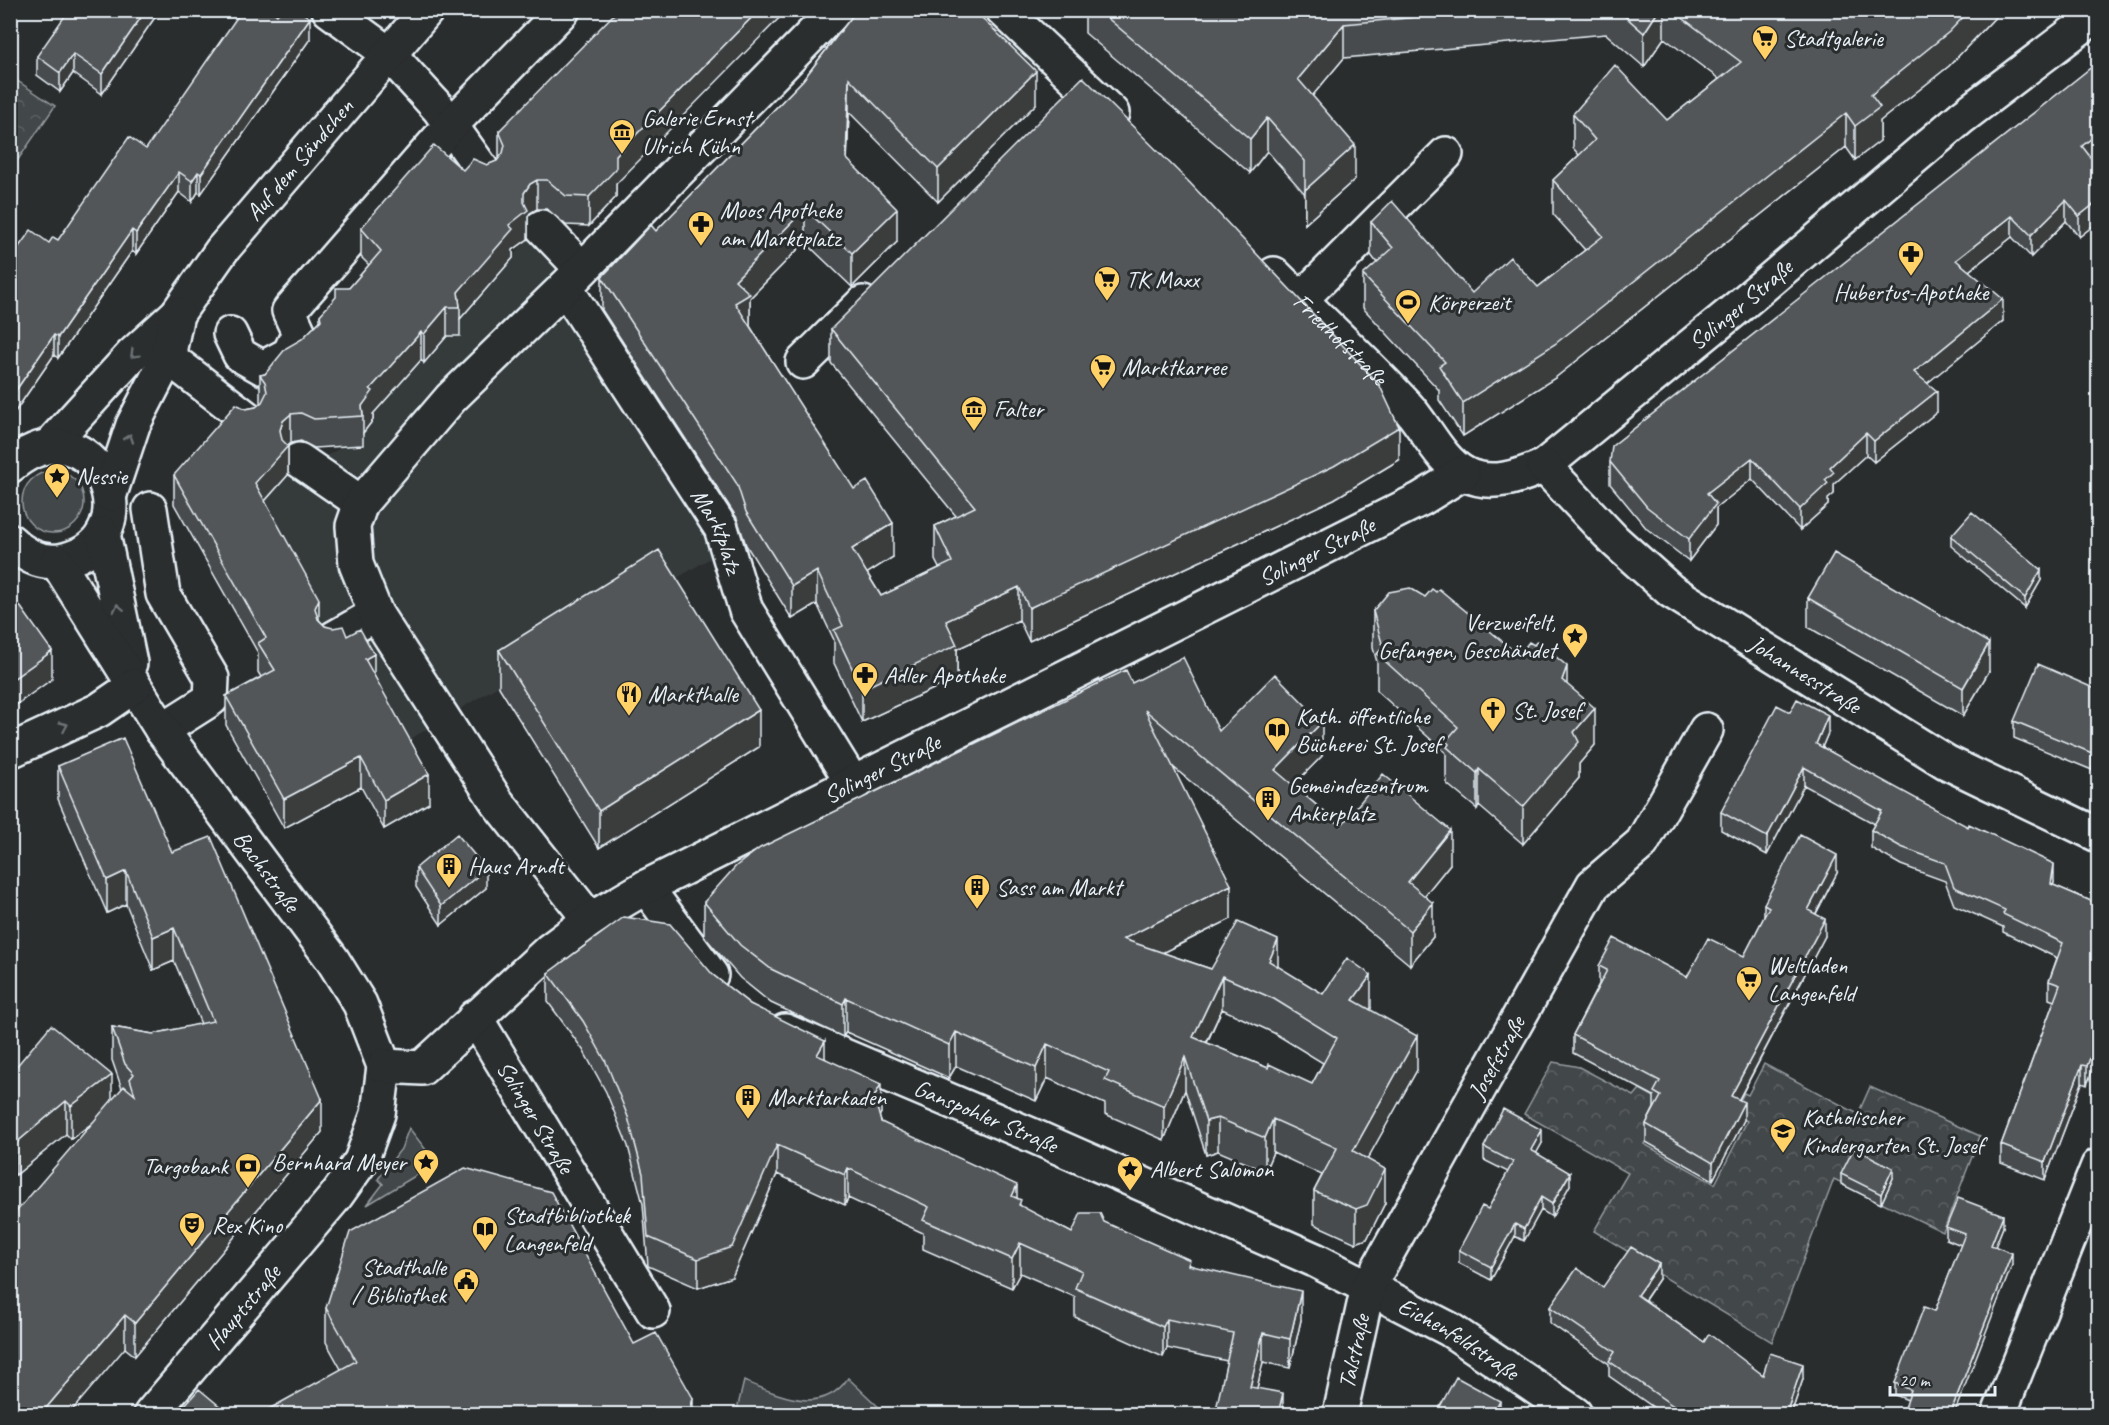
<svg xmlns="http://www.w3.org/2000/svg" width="2109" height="1425" font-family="Caveat,sans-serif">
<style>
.built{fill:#363a3b}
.green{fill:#424648;stroke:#959ca0;stroke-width:1.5}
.forest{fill:url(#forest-crowns);stroke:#959ca0;stroke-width:1.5}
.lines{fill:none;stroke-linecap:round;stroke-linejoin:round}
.minor-casing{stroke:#e8f1f8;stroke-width:38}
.minor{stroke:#2a2d2e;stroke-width:33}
.wall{fill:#474b4d;stroke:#e8f1f8;stroke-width:1.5;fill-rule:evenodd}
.shaded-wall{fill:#3a3d3e;stroke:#e8f1f8;stroke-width:1.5}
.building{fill:#535759;stroke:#e8f1f8;stroke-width:1.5;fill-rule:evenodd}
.oneway{stroke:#6c7275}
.labels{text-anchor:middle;stroke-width:6;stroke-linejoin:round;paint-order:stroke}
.poi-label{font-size:24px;fill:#e8f1f8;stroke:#2a2d2e;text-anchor:start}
.street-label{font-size:24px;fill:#e8f1f8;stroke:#2a2d2e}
</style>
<defs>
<pattern id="forest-crowns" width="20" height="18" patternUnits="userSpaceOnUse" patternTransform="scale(1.5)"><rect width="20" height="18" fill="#424648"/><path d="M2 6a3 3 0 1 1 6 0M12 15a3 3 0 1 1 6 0" fill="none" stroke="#5d6163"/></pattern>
</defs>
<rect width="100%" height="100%" fill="#2a2d2e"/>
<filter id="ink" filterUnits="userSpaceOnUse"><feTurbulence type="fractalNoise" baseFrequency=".0167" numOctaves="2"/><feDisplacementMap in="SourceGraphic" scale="12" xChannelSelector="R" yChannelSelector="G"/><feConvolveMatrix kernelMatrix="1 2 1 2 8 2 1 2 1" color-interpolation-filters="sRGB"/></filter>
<g filter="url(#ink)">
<path class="built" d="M532,233l67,81 143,225 -345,208 -74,-112 -68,-123 29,-33 60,-33 6,1 34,-45 37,-42 7,-2z"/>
<path class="green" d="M22 502a31 31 0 1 1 62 0a31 31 0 1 1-62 0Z
M409,1128l18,23 -9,7 7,12 -58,35 16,-21 -5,-5 23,-30z
M848,1378l38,36h-150l8,-33c35,14 78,36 104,-3z"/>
<path class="forest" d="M10,76l45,30 -42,61 -3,-2z
M1553,1062l26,5 55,29 6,-7 16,9 2,19 -14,27 71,40 32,-63 -13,-8 10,-20 4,2 16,-31 94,50 12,-27 110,49 -37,96 -109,-53 -62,163 -118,-71 1,-3 -61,-37 34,-58 -104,-59z"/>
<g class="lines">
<g class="minor-casing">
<g id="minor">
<path d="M329,10l60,44 50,55 47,66"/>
<path d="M1003,10l109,103"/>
<path d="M542,227l40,42"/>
<path id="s1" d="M1274,274c44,44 89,85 131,130 20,21 34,56 60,70 26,13 54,3 79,-8l193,-158 225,-191 136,-103"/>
<path id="s2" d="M565,287l156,241 25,82 107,174"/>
<path d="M1300,300l146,-146"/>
<path d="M230,334l10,21 23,13 26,-14 10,-21 -10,-22 161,-185 113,-116"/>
<path d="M168,357l80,62"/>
<path d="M803,362l60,-59"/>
<path id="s3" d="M50,445l82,-90 45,-41 45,-64 205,-240"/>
<path d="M299,460l62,43"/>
<path d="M10,466c85,-72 146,74 54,94 -21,5 -39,-4 -54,-19"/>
<path id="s4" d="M1544,466l71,75 56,50 275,171 152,73"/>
<path d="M110,494l23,-69 35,-68 9,-43"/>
<path d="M150,509l13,85 49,84 -1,21 -49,31"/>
<path d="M103,534l27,129"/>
<path id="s5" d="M57,562l105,168 170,229 28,45 24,62 -6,48 -17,47 -25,35 -185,218"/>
<path d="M334,638l42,-24"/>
<path d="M10,751l89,-41 35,-24"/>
<path d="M646,887l65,88"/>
<path d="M590,920l-93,-118 -121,-188 -20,-50 -3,-38 8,-23 90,-105 114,-111 271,-277"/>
<path id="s6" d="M475,1017l178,294"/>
<path id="s7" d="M785,1031l246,104 284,125 134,69 126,85"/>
<path id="s8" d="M384,1066l38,2 128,-118 40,-30 56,-33 775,-388 42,-26"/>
<path id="s9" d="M1340,1414l28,-127 225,-402 49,-42 64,-113"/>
<path d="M1999,1414l99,-248"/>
</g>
</g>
<use href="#minor" class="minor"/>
</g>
<path class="wall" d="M160,10l-58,84 -29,-21 -13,19 -23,-17v-19z
M1076,10h926l-53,56 -69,55v20l-25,19 -9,-13 -291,231 -92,58 -24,-36v-10l-76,-82v-33l14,-12 -6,-8v-33l101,71 66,-6 47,-37 -32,-36v-34l26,-25 -6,-7v-34l94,6 52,-41 -55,-41 -20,29 -38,-33 -262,24 -32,38 43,83 -50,45v-30l-38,-43 -17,22 -165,-140v-15z
M856,11l180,93 -98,98 -89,-90 -2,47 50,83 -45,45 -47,-45 -55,56v28l143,231 -26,16 14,23 58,-28 -4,-8v-34l21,-10 -125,-153v-34l568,131 -65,39 -305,142 -10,-21 -62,29v29l-95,44 -28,-59v-23l-17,-36 -25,15 -46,-74 -9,-27 -135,-208v-33l54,-46 147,-151z
M277,15l33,24 -109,155 -3,-2 -6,10 -13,-10 -43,62 -4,-3 -74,107 -4,-3 -42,61 -2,-1v-156l39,-16 9,-3z
M2098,62v93l-5,5 5,7v55l-19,15 -13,-16 -35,36 -19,-20 -43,34 34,50 -76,62 10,29 -63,50 -8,-7 -32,29v10l-6,5v6l-28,25 -48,-51 -36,29v17l-27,36 -42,-32 -37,-45v-22z
M499,131l117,53v13l-27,29 -23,-1 -19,-16h-10l-7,4 -2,3v23l-15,11v8l-53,61v17h-13l-23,27 -3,-3 -48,54v6l-10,13v12l-49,3 -13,-7 -10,2 -3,3v29l-23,26 54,119 6,6 22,10 27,39 55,128 -45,26 -23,-42 -77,41 -58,-103v-29l35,-19 -3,-5v-19l-84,-149v-29l72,-66 10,-2 4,-3v-29l5,-1 37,-35 18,-18v-6l29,-27 20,-23 -8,-8v-29l102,-58 24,-5 10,-4 2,-2z
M1951,536l90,44 -16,28 -74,-62z
M1808,598l181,73 -26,45 -155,-89z
M1373,611l146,44 48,30 28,60 -16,19v14l-56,66 -44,-38 -2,3 -30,-25v-4l-1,-2v-25l-69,-62v-29l-4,-14z
M499,650l260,97 -160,101 -100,-161z
M1132,683l87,48 103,25 -29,29 48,41 109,38 -26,32 9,41 -23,28 -237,-198 58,152 -68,34 48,16 67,-2 45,27 48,14 -1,1 47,61 -50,89 18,44 -18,36 -11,4 -42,-19v-33l8,-16 -49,-23 -8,19 -47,-20 -12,4 -21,-65 -21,50 -59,-26v-10l-58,-26 -11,23 -80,-35 -7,12 -103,-46 -3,5 -72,-34 -31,-25 -36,-42v-34zM1222,1009l52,24 49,30 -11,21 -44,-16 -61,-25z
M2098,690v79l-4,-2 -2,3 -78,-32v-17z
M1828,733l-6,14 232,135 -1,3 45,19 -11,181 -5,-2 -37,97 -44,-17v-18l53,-144 -5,-2v-18l8,-23 -54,-26v-5l-49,-22 -9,-24 -44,-16 -30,-17v-18l4,-6 -71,-39 -37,70 -46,-25v-18z
M58,766l114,86 150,280 -187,224 -10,-8 -31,-226 -23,17 -5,-5 -50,41 -6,-5v-96l102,27 10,-12 -10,-29v-33l41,7 48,-10 -27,-63 -21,9 -27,-66 -19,9 -49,-114z
M416,868l70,20 -45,37 -25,-38z
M1837,873l-21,41 9,22 -86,164 5,20 -31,60 -67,-38v-18l8,-16v-12l-81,-43v-18l26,-51v-18l88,11 57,-21 20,-39v-13z
M548,973l165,2 37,29 75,54 56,55 -2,3 2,6 136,76 4,9 51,26 32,-11 197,98 -11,48 -27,-6 -6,26 26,26 -56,-53 -60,-13 -4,9 -88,-40v-20l-55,-24 -8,15 -89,-39v-16l-75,-35 -3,7 -68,-31 -45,103 -34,11 -50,-22 -5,-62 -15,-58 -22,-54 -23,-42 -35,-48z
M1542,1143l-6,10 34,32 -18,32 -11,-7 -17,31 -9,-5 -24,44 -32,-17v-13l29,-41 20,-37 -24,-12v-13z
M1841,1174l52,4 -12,26 -40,-20z
M1946,1227h57l-8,19 17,19 -104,135 -13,-5v-12l40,-72 26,-66 -15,-6z
M1659,1279l-14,21 59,42 59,33 40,4 -12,35h-128l-54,-38v-12l-59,-41v-16l53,-20z
M326,1308l308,36 59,70 -352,-45 -15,-27z"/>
<path class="shaded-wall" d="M146,10h14l-58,84v-20z
M759,10h28l-171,174v13l-27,29v-29l27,-42z
M1659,10h5v28l-20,29v-34z
M1970,10h32l-53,56 -69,55v20l-25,19v-34l16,-31z
M310,18v21l-109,155v-20z
M1344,24v34l-46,55v-34z
M73,54v19l-13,19v-19z
M1036,71v33l-98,98v-33z
M849,78v34l-3,79v-33z
M1846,113v34l-291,231 -92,58v-33z
M1267,118v33l-17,22v-34z
M2098,133v22l-16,13v-22z
M1355,145v34l-50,45v-34z
M179,172v20l-43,62v-21z
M198,172v20l-6,10v-21z
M537,180v29l-7,4 -2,3v23l-15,11v8l-53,61v-12l-2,-15 51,-67 15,-32 6,-9z
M2066,200v21l-35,36v-22z
M2098,201v21l-19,15v-21z
M805,209v33l-55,56v29l-15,10v-57z
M897,209v33l-45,45v-34z
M2012,216v21l-56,44v-21z
M132,230v21l-74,107v-21z
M2003,299v22l-89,73v-22z
M447,307v29l-23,27v-29z
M421,332v28l-48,54v6l-10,13v-17l-1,-10 8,-17z
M54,335v20l-42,61v-20z
M1937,391v21l-63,50v-21z
M291,414v29l-8,7 5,-4v29l-33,37v-29l25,-53 3,-9z
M1399,427v33l-65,39 -305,142v-33z
M1866,433v22l-32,29v10l-6,5v6l-28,25v-21l25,-29 5,-13z
M1752,458v21l-36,29v17l-27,36v-22l18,-46z
M893,523v34l-41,26v-34z
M2041,570v10l-16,28v-10z
M817,571v33l-25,15v-33z
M1019,587v33l-62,29v29l-95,44v-33l84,-68z
M319,599v29l-4,-20z
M1989,643v28l-26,45v-28z
M52,651v28l-42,30v-28z
M374,654v29l-9,-24z
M1567,666v37l-5,-23z
M1595,708v37l-16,19v14l-56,66v-37l51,-75z
M759,710v37l-160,101v-37z
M1828,715v18l-12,29v-18z
M1322,722v34l-47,48v-34z
M2094,750v17l-2,3v-17z
M361,758v29l-77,41v-29z
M1804,767v18l-37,70v-18z
M1479,769v37l-2,3v-36z
M429,774v29l-45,26v-29z
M1450,830v34l-42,52v-34z
M1837,855v18l-29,55v-18z
M2054,864v18l-3,20v-18z
M486,869v19l-45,37v-19z
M126,871v33l-19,9v-33z
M1231,885v34l-108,53v-33z
M1433,903v34l-23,28v-34z
M1825,919v17l-94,178v-18z
M174,928v33l-21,9v-33z
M1278,940v34l-9,-13z
M1371,975v33l-18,25v-33z
M1222,976v33l-29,62v-34z
M846,998v34l-3,5v-33z
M956,1032v34l-7,12v-33z
M1417,1036v34l-64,115v-34z
M2098,1037v18l-11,30v-19z
M825,1041v29l-8,-15z
M1047,1044v34l-11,23v-33z
M1185,1057v33l-21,50v-34z
M2082,1065v18l-37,97v-18z
M112,1075v33l-41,31v-33z
M881,1084v29l-7,14v-30z
M322,1099v33l-187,224v-33z
M66,1101v33l-50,41v-32z
M1744,1102v18l-31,60v-17z
M1218,1118v33l-12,4v-34z
M1273,1119v33l-8,19v-33z
M1542,1130v13l-11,20v-13z
M777,1145v29l-45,103 -34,11v-29z
M848,1168v30l-3,7v-30z
M1893,1168v10l-12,26v-10z
M1385,1169v34l-18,36 -11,4v-34z
M1570,1173v12l-18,32v-13z
M1017,1185v30l-5,-19z
M1541,1197v13l-17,31v-12z
M2003,1215v12l-12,30v-12z
M1515,1224v12l-24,44v-13z
M1020,1243v30l-8,15v-29z
M2012,1253v12l-58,149h-4z
M1659,1264v15l-22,32v-16z
M1301,1291v29l-11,48v-29z
M125,1315v33l-56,66h-28z
M1167,1319v29l-4,9v-30z
M1263,1333v29l-12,52 -1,-27z
M1803,1364v15l-12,35h-5z
M1283,1393v21h-5z
M693,1398v16h-4z
M1500,1401v13h-7z"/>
<path class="building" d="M69,10h77l-44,64 -29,-20 -13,19 -23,-17z
M242,10h29l6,5 4,-5h17l12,8 -109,156 -3,-2 -6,9 -13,-9 -43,61 -4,-3 -74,107 -4,-2 -42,61 -2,-1v-136l21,-29 18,13 4,-6 5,3 71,-103 17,12z
M618,10h141l-143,145v14l-27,28 -23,-1 -19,-16h-10l-7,4 -6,9v9l4,8 -19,15 4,4 -55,63 2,15h-13l-23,27 -3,-2 -51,57 3,2 -11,15 1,10 -49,3 -13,-6 -10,1 -8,7 -3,9 2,10 6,6 -33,37 64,116 -4,9 3,11 7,7 8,2 10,-2 4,10 13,-7 14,25 -9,5 64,115 -45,26 -23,-42 -77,41 -58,-103 49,-26 -17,-27 8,-5 -92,-163 62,-71 10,5 10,-2 6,-5 5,-10 -2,-10 -5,-7 5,-1 21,-26 16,-9 19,-19 -1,-5 16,-18v-9h13l32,-37 -20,-23 73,-83 29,25 10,-11 14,6 10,-4 6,-8 2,-8 -6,-14z
M857,10h117l62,61 -98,98 -89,-91 -3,80 51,51 -45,44 -47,-44 -70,71 15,14 -15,9 119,186 13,-8 26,42 -41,26 29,47 71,-34 -17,-36 40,-19 -144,-178 252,-252 107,106 189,201 20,43 -65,39 -305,142 -10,-21 -73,34 11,24 -95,44 -28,-59 9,-4 -26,-55 -25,15 -46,-74 -9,-28 -135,-207 49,-52 5,6 147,-151z
M1098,10h394l-148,14 -46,55 57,66 -50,45v-29l-38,-43 -17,21z
M1618,10h41l-15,23z
M1672,10h298l-21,22 -78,63 9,12 -25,19 -9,-13 -291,231 -92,59 -24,-37 6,-4 -82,-87 30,-27 -22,-26 21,-21 80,92 38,-36 28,30 65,-51 -50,-56 42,-40 -22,-26 42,-49 52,55 74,-58z
M2098,62v71l-16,13 16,21v34l-19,15 -13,-16 -35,35 -19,-19 -56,44 47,39 -89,73 23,19 -63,50 -8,-8 -36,34 4,5 -9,8 3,3 -28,26 -48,-51 -45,35 9,11 -27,35 -42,-32 -37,-45 2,-16z
M1972,512l69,58 -16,28 -74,-62z
M659,550l100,160 -160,101 -100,-161z
M1834,553l155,90 -26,45 -155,-90z
M1410,588l15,9 7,-8 4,3 3,-3 80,66 10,-13 5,3 3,-4 30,25 -5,14 33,28 -21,24 5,10 -56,65 -44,-38 -2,4 -30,-26 2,-3 -3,-3 12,-14 -81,-73 6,-7 -10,-36 16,-19z
M10,595l10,11 32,45 -42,30z
M1183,657l36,74 56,-57 47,48 -47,48 66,56 42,-52 67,56 -42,52 25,21 -23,28 -265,-221 86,175 -108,54 88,30 27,-47 40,18 -9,21 54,33 24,-36 24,17 -18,25 64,36 -64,115 32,18 -18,36 -11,4 -42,-18 23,-43 -64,-29 -8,19 -47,-20 -12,3 -21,-64 -21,49 -59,-26 4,-8 -62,-28 -11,24 -80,-36 -7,13 -103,-47 -3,6 -72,-35 -31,-24 -36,-43 32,-36 24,-18 366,-178 6,13zM1222,976l52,23 63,39 -25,46 -43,-20 -1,4 -75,-31z
M2038,664l60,26v61l-4,-1 -2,3 -78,-32z
M1797,699l31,16 -12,29 152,83 1,-3 85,40 -3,20 47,20v133l-11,29 -5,-1 -37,97 -44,-17 59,-160 -11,-4 14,-38 -60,-29 2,-4 -51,-23 -9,-24 -44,-16 -30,-17 11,-19 -78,-44 -37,70 -46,-25 56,-107 13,7z
M123,738l49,114 39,-15 111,262 -187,224 -10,-8 -84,99h-31v-195l114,-133 11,9 -5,-16 4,-5 -9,-10 -13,-37 41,7 60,-13 -39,-93 -21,9 -27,-66 -19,9 -49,-114z
M457,834l29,35 -45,37 -25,-38z
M1800,835l37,20 -29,55 17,9 -94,177 13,6 -31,61 -67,-39 15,-28 -7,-4 6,-11 -87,-46 34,-65 -8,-4 15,-28 73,39 21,-39 36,18 25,-49 -5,-3z
M624,917l46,7 43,51 37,29 75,37 -8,14 64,29 -7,13 7,25 136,63 -5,11 9,4 -2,5 53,28 9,-20h19l4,9 86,38 -2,5 113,26 -11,48 -27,-6 -13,54 33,6 -5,21h-63l18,-81 -66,-14 -4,8 -88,-39 7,-17 -62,-28 -8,16 -89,-39 6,-13 -81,-39 -3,7 -68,-30 -45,102 -34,12 -50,-22 -5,-63 -15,-57 -22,-55 -23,-41 -35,-48z
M51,1025l61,50 -41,31 -5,-5 -50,42 -6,-5v-64z
M1503,1109l39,21 -11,20 39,23 -18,31 -11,-7 -17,32 -9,-5 -24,43 -32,-17 23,-44 6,3 25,-47 -29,-15z
M1854,1148l39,20 -12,26 -40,-20z
M465,1168l86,24 83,152 22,-11 37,65 -4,16h-429l96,-53 -30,-53 24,-76z
M1958,1198l45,17 -12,30 21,8 -62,161h-47l8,-24 -16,-7 29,-76 11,4 30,-77 -19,-7z
M1631,1247l28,17 -22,31 67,47 5,-8 54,41 7,-22 33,11 -17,50h-101l-76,-53 6,-9 -65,-45 27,-39 26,19z
M1456,1377l44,24 -7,13h-57z
M199,1389l30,25h-52z"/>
<defs><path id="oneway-chevron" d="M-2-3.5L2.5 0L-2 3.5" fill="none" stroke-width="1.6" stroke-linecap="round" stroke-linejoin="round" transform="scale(1.5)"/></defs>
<g class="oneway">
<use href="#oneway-chevron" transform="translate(134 354) rotate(135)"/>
<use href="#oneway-chevron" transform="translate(129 438) rotate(-71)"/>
<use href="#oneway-chevron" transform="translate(118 608) rotate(-102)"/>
<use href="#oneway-chevron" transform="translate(64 726) rotate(-24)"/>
</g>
</g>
<defs>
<g id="supermarket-pin" transform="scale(1.35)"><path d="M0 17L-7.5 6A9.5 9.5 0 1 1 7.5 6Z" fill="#ffd166" stroke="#2a2d2e"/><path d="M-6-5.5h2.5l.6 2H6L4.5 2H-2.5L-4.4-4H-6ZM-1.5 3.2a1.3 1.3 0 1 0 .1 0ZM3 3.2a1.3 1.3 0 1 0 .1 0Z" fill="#111"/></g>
<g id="museum-pin" transform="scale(1.35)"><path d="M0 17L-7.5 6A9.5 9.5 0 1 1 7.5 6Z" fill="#ffd166" stroke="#2a2d2e"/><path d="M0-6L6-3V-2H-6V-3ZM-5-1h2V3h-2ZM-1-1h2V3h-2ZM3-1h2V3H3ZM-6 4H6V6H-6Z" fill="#111"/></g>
<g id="pharmacy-pin" transform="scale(1.35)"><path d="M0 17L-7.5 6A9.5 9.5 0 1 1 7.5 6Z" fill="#ffd166" stroke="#2a2d2e"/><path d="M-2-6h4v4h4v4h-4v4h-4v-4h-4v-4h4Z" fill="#111"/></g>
<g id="stadium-pin" transform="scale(1.35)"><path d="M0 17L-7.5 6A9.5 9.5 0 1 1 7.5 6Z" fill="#ffd166" stroke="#2a2d2e"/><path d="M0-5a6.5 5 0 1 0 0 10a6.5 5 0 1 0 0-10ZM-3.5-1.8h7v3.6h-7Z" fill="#111"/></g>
<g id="sight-pin" transform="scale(1.35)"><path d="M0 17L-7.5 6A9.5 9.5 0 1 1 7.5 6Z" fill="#ffd166" stroke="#2a2d2e"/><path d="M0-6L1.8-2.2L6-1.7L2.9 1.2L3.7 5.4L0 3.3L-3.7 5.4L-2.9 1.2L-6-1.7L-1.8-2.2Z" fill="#111"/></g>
<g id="restaurant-pin" transform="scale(1.35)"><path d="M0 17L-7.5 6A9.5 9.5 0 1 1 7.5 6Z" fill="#ffd166" stroke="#2a2d2e"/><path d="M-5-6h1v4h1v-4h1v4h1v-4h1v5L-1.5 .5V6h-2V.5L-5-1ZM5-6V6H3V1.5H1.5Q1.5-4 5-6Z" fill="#111"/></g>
<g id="church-pin" transform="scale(1.35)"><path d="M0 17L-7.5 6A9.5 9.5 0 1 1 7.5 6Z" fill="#ffd166" stroke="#2a2d2e"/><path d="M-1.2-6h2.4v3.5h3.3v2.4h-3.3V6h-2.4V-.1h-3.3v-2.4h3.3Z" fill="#111"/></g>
<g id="library-pin" transform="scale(1.35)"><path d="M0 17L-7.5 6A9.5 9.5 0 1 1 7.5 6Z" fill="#ffd166" stroke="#2a2d2e"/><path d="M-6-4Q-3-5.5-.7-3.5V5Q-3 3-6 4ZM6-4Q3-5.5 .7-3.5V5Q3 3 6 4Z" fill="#111"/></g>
<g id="building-pin" transform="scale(1.35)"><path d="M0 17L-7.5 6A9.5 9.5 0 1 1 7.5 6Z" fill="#ffd166" stroke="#2a2d2e"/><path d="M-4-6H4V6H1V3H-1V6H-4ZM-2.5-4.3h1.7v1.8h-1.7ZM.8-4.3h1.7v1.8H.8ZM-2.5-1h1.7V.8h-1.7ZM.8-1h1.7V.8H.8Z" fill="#111"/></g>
<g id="school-pin" transform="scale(1.35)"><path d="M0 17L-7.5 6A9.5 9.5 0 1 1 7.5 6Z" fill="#ffd166" stroke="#2a2d2e"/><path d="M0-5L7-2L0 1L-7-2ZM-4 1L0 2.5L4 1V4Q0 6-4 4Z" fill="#111"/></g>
<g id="bank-pin" transform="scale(1.35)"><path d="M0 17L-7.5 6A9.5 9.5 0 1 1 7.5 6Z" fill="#ffd166" stroke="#2a2d2e"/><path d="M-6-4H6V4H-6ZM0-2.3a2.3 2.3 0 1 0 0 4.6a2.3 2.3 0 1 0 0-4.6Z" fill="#111"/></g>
<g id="theatre-pin" transform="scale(1.35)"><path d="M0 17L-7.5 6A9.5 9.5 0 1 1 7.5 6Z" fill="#ffd166" stroke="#2a2d2e"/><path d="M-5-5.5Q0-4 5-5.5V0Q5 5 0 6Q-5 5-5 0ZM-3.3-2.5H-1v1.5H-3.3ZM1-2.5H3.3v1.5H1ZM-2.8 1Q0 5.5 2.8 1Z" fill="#111"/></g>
<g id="civic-pin" transform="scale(1.35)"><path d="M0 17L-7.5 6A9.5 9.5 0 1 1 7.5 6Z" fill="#ffd166" stroke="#2a2d2e"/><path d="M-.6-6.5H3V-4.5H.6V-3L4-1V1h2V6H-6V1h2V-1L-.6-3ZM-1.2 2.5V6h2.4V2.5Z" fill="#111"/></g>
</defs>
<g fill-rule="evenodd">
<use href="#supermarket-pin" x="1765" y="38"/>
<use href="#museum-pin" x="622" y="132"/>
<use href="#pharmacy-pin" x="701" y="224"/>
<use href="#pharmacy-pin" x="1911" y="254"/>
<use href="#supermarket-pin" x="1107" y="279"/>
<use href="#stadium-pin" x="1408" y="302"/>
<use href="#supermarket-pin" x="1103" y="367"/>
<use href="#museum-pin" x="974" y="409"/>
<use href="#sight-pin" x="57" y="476"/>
<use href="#sight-pin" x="1575" y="636"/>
<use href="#pharmacy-pin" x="865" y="675"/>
<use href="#restaurant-pin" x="629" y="694"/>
<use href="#church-pin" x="1493" y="710"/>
<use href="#library-pin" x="1277" y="730"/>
<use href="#building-pin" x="1268" y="799"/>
<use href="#building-pin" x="449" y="866"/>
<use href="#building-pin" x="977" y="887"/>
<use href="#supermarket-pin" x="1749" y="979"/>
<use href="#building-pin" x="748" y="1097"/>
<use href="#school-pin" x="1783" y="1131"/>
<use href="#sight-pin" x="426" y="1162"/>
<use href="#bank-pin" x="248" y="1166"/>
<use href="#sight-pin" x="1130" y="1169"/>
<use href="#theatre-pin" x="192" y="1225"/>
<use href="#library-pin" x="485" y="1229"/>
<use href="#civic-pin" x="466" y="1281"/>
</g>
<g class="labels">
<g class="poi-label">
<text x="1784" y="46">Stadtgalerie</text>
<text x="642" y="126">Galerie Ernst<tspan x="642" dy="28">Ulrich Kühn</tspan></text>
<text x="720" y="218">Moos Apotheke<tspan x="720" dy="28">am Marktplatz</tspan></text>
<text x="1126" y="287">TK Maxx</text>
<text x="1911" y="300" text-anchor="middle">Hubertus-Apotheke</text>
<text x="1428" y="310">Körperzeit</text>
<text x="1122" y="375">Marktkarree</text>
<text x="994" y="417">Falter</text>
<text x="76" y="484">Nessie</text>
<text x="1556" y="630" text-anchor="end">Verzweifelt,<tspan x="1556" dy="28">Gefangen, Geschändet</tspan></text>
<text x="884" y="683">Adler Apotheke</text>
<text x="648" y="702">Markthalle</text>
<text x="1512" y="718">St. Josef</text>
<text x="1296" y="724">Kath. öffentliche<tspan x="1296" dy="28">Bücherei St. Josef</tspan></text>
<text x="1288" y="793">Gemeindezentrum<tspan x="1288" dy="28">Ankerplatz</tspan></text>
<text x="468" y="874">Haus Arndt</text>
<text x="996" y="895">Sass am Markt</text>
<text x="1768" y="973">Weltladen<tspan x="1768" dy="28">Langenfeld</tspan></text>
<text x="768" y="1105">Marktarkaden</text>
<text x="1802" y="1125">Katholischer<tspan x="1802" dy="28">Kindergarten St. Josef</tspan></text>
<text x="406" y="1170" text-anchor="end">Bernhard Meyer</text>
<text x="228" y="1174" text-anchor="end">Targobank</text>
<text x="1150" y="1177">Albert Salomon</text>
<text x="504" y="1223">Stadtbibliothek<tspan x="504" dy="28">Langenfeld</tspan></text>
<text x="212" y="1233">Rex Kino</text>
<text x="446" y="1275" text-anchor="end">Stadthalle<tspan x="446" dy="28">/ Bibliothek</tspan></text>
</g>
<g class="street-label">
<text dy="8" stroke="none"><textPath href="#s3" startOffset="380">Auf dem Sändchen</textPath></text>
<text dy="8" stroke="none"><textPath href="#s1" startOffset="614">Solinger Straße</textPath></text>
<text dy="8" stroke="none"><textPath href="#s1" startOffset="93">Friedhofstraße</textPath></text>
<text dy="8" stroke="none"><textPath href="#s2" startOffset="288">Marktplatz</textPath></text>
<text dy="8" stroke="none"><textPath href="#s8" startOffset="1077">Solinger Straße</textPath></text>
<text dy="8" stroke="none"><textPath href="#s4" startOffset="336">Johannesstraße</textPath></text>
<text dy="8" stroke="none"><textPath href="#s8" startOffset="591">Solinger Straße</textPath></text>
<text dy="8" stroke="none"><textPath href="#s5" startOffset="374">Bachstraße</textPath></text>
<text dy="8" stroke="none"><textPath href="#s9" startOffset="393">Josefstraße</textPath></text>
<text dy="8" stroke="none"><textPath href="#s7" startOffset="218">Ganspohler Straße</textPath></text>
<text dy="8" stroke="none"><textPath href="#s6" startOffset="117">Solinger Straße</textPath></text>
<text transform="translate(243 1307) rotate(-50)" y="8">Hauptstraße</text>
<text dy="8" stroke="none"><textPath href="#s7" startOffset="741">Eichenfeldstraße</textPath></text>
<text dy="8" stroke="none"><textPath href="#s9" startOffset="64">Talstraße</textPath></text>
</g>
</g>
<rect width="2109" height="1425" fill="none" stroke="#2a2d2e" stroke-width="36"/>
<rect x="18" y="18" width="2073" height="1389" fill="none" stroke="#e8f1f8" stroke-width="2" filter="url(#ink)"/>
<path d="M1890 1386v9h105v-9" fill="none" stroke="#e8f1f8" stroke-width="3"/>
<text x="1899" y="1386" font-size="18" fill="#e8f1f8" stroke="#2a2d2e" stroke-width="4.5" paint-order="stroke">20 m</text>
</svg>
